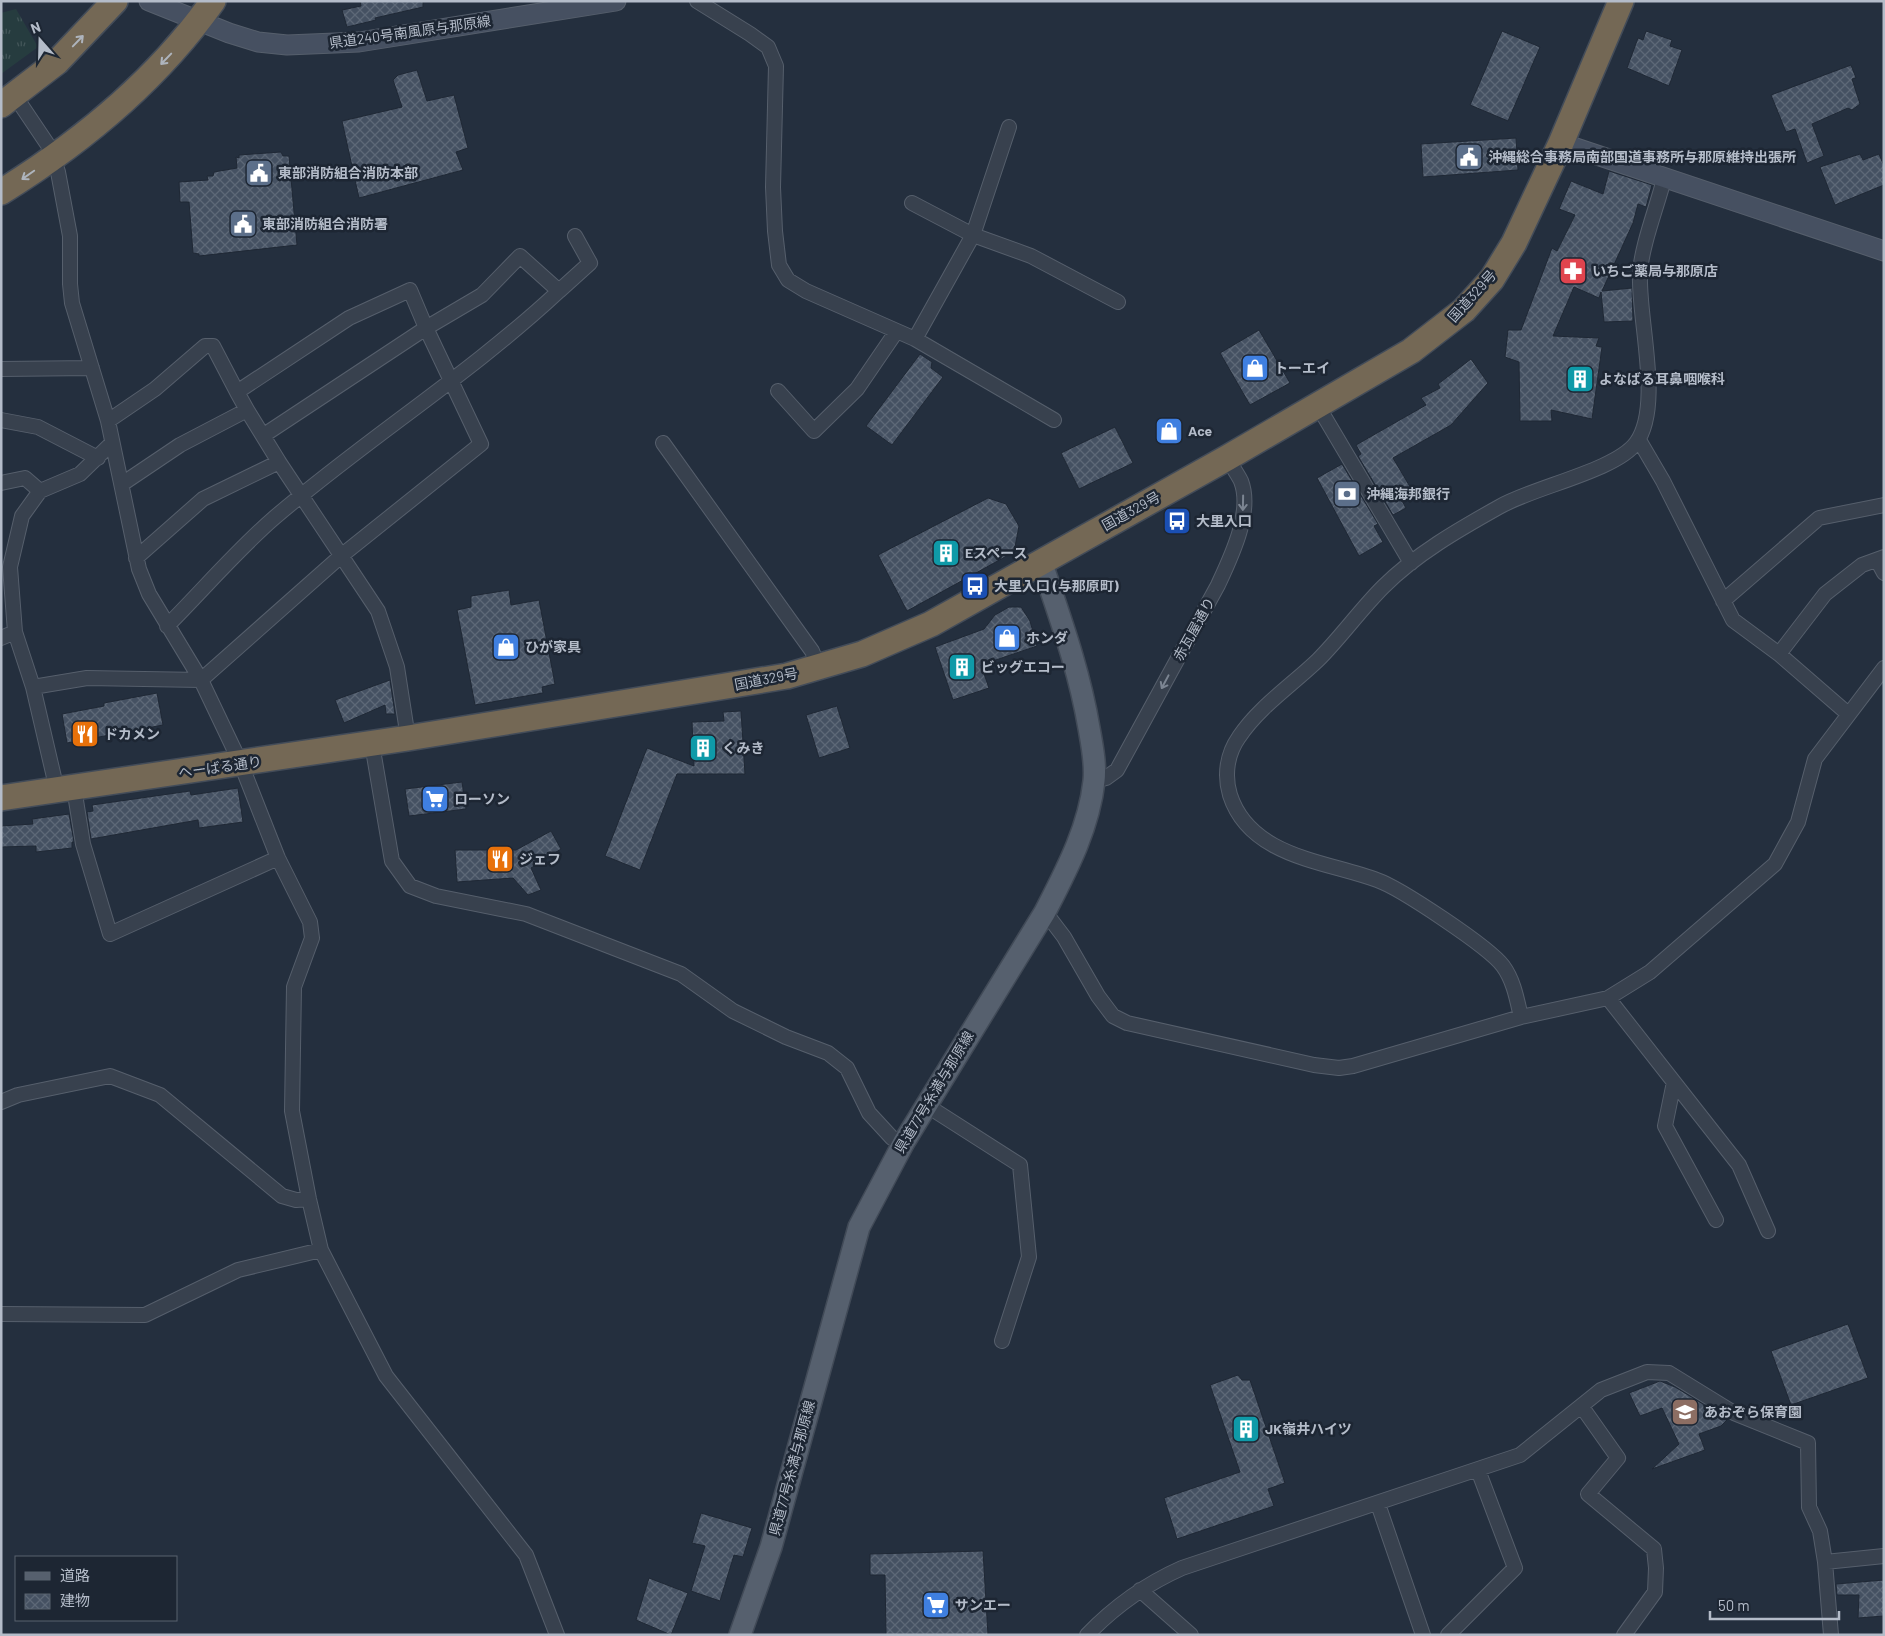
<svg xmlns="http://www.w3.org/2000/svg" width="1885" height="1636" font-family="Barlow,'Noto Sans JP',sans-serif">
<style>
.grass{fill:url(#grass-tufts)}
.building{fill:url(#building-cross-hatch);stroke:#1f2835}
.lines{fill:none;stroke-linecap:round;stroke-linejoin:round}
.street-casing{stroke:#565f6c;stroke-width:16}
.secondary-casing{stroke:#565f6c;stroke-width:21}
.primary-casing{stroke:#414a57;stroke-width:24}
.highway-casing{stroke:#434c59;stroke-width:28}
.street{stroke:#38414e;stroke-width:14}
.secondary{stroke:#465061;stroke-width:19}
.primary{stroke:#56606e;stroke-width:21}
.highway{stroke:#746855;stroke-width:25}
.oneway{stroke:#aeb4bd}
.oneway2{stroke:#7c8592}
.labels{text-anchor:middle;stroke-width:5;stroke-linejoin:round;paint-order:stroke}
.street-label{font-size:14px;fill:#b4bcc9;stroke:#1d2633}
.poi-label{font-size:14px;font-weight:bold;fill:#b4bcc9;stroke:#1d2633;text-anchor:start}
</style>
<defs>
<pattern id="grass-tufts" width="24" height="20" patternUnits="userSpaceOnUse" patternTransform="scale(1.25)"><rect width="24" height="20" fill="#263c3f"/><path d="M3 7l-1-3M5 7V3M7 7l1-3M15 17l-1-3M17 17v-4M19 17l1-3" fill="none" stroke="#435659"/></pattern>
<pattern id="building-cross-hatch" width="8" height="8" patternUnits="userSpaceOnUse" patternTransform="scale(1.25)"><rect width="8" height="8" fill="#455162"/><path d="M0 0l8 8M0 8l8-8" fill="none" stroke="#5d6877"/></pattern>
</defs>
<rect width="100%" height="100%" fill="#242f3e"/>
<path class="grass" d="M16,9l22,38 -37,27v-61z"/>
<path class="building" d="M360,1h63v6l-48,11 1,2 -29,7 -5,-17 19,-4z
M1502,31l38,16 -32,74 -38,-16z
M1646,31l26,9 -2,6 12,4 -13,36 -42,-18 11,-30 5,2z
M1851,65l5,13 -4,1 8,25 -8,6 -4,-2 -36,16 12,32 -17,7 -12,-34 -9,3 -15,-37z
M417,70l10,31 27,-6 14,53 -12,4 7,18 -104,28 -17,-77 60,-14 -9,-27 5,-5z
M1516,138l2,32 -95,7 -2,-33z
M281,152l2,4h6l8,89 -98,11v-2l-6,-1 -4,-51h-9l-1,-20 29,-2 -1,-4h6l1,-4 23,-4 -1,-11 3,1v-3z
M1860,154l3,6 16,-6 5,12v19l-49,20 -15,-38z
M1609,171l43,14 -6,22 -8,-3 -5,19 -31,68 30,-3 1,33 -29,1 -3,-30 -2,6 -25,-11 -21,49 46,2 -3,8 6,1 -10,72 -41,-9 1,11h-32l-1,-59 -14,-5 3,-27h13l31,-82 5,3 18,-36 -16,-6 12,-28 32,13z
M1259,330l31,53 -40,22 -30,-52z
M920,354l12,8 -1,6 12,9 -51,68 -26,-19z
M1471,359l17,24 -37,42 -58,33 19,32 -12,7 6,11 -13,7 -35,-59 3,-2 -5,-9 70,-40 -5,-7 19,-10 -2,-4z
M1115,427l18,36 -54,26 -18,-36z
M1342,464l36,60 -4,2 9,16 -24,14 -42,-78z
M988,498l18,6 13,22 -5,26 -107,59 -29,-56z
M509,590l2,15 28,-5 16,84 -13,3 1,6 -68,12 -18,-95 14,-3v-11z
M1009,607h12l9,14 7,25 -56,19 8,23 -36,12 -18,-53 49,-18 11,-14z
M390,680l5,34h-9l-1,-9 -41,18 -9,-23z
M157,693l6,32 -96,18 -5,-29 42,-8v-3z
M837,706l13,42 -31,10 -13,-43z
M741,711l4,63h-68l-37,96 -35,-14 42,-108 47,18 -2,-44 32,-1 -1,-9z
M462,782l4,27 -57,7 -4,-27z
M238,788l5,34 -44,6 -1,-8 -107,19 -4,-27 6,-1 -1,-6 98,-14 1,4z
M69,814l5,28h-2v6l-36,4v-6l-35,1v-21l32,-2 -1,-5z
M551,831l10,18 -30,19 10,22 -13,5 -15,-17 -56,4 -2,-32h61z
M1848,1324l20,54 -77,27 -20,-54z
M1238,1375l4,5h8l35,103 -17,6 6,17 -97,33 -13,-41 76,-26 -30,-87z
M1660,1381l15,6 28,17 2,4 23,11 -7,7 -22,8 6,16 -53,19 27,-25 -17,-36 -22,8 -11,-23z
M701,1513l51,15 -9,29 -9,-2 -14,46 -29,-10 14,-45 -13,-3z
M983,1551l5,84h-102l-1,-60h-15v-21z
M649,1578l39,15 -17,42 -35,-15z
M1884,1580v36l-26,2 1,-23h-22l-1,-11z"/>
<g class="lines">
<g class="street-casing">
<path id="street" d="M697,1l53,33 18,13 8,19 -3,121 2,44 4,34 9,15 18,11 109,48 139,81
M15,96l35,52 8,24 12,64v48l2,19 36,118 31,148 10,25 52,86 40,84 37,94 32,64 2,16 -18,49 -2,124 17,88 12,51 65,126 140,179 31,80
M912,203l61,32 36,-108
M559,291l31,-28 -15,-27
M915,339l58,-104 58,21 87,46
M1,369l91,-1
M778,391l36,40 43,-42 39,-57
M1318,406l93,157
M1,420l37,7 60,31
M108,421l47,-32 50,-43h8l24,46
M1639,440l24,41 70,139 46,34 68,59
M663,443l149,208 7,17
M1,483l24,-5 15,13
M122,484l58,-39 67,-35 32,52 99,149 19,56 11,71
M136,558l67,-59 76,-37
M1877,560l7,13
M1723,601l96,-83 65,-13
M167,626c35,-35 70,-76 107,-108 92,-79 196,-144 285,-227l-39,-35 -38,39 -56,33 -162,107
M1,638l14,-6
M1779,654l46,-60 37,-29 22,-8
M33,687l54,-9 114,2 140,-124 140,-112 -55,-116 -16,-38 -61,28 -112,74 10,18
M372,744l20,117 18,25 26,10 90,18 155,60 52,37 53,26 42,16 19,15 22,45 23,25 12,4
M1094,781l12,-3 11,-8 101,-185c13,-28 35,-73 23,-104 -4,-8 -10,-16 -14,-23
M74,788l9,56 27,90 168,-76
M57,790l-24,-103 -18,-55 -5,-65 12,-51 18,-25 40,-17 32,-31
M1045,912l19,25 34,59 15,20 14,7 187,42 25,3 14,-2 168,-49 87,-19 42,-26 125,-108 23,-42 17,-63 69,-91
M1608,998l131,167 29,66
M1521,1017c-4,-17 -7,-36 -18,-51 -14,-19 -103,-78 -126,-86 -52,-19 -127,-23 -147,-85 -6,-20 -3,-41 9,-58 20,-30 53,-52 79,-77 23,-23 42,-50 65,-73 33,-33 75,-57 116,-80 34,-20 116,-36 137,-64 27,-37 2,-123 4,-169 1,-27 17,-67 24,-95
M1674,1082l-9,44 51,94
M1,1102l17,-7 92,-19 50,19 122,101 14,4 13,-1
M926,1105l94,60 9,92 -27,84
M1,1314l144,1 93,-45 83,-20
M1582,1407l36,51 -30,36 66,55 2,19 -1,24 -31,43
M1378,1504l45,131
M1825,1562l59,-6
M1140,1590l51,45
M1087,1635c27,-28 59,-51 95,-67l338,-113 81,-65 46,-18 22,1 65,40 74,30 1,64 11,24 5,31 6,73
M1448,1635l67,-67 -37,-98"/>
</g>
<g class="secondary-casing">
<path id="secondary" d="M149,1l80,32 29,9 29,3 72,-3 257,-41
M1561,143l323,108"/>
</g>
<g class="primary-casing">
<path id="primary" d="M740,1635l31,-88 88,-320 45,-85 141,-230c21,-41 44,-84 49,-131 2,-17 -2,-36 -5,-53 -10,-59 -29,-110 -48,-167"/>
</g>
<g class="highway-casing">
<path id="highway" d="M1,105l56,-43 58,-61
M1,192c81,-50 157,-113 212,-191
M1,798l407,-60 379,-62 75,-22 69,-30 296,-166 184,-107 53,-41 28,-31 22,-36 47,-100 60,-142"/>
</g>
<use href="#street" class="street"/>
<use href="#secondary" class="secondary"/>
<use href="#primary" class="primary"/>
<use href="#highway" class="highway"/>
</g>
<defs><path id="oneway-shaft" d="M-6 0H5M1.5-3L5.5 0L1.5 3" fill="none" stroke-width="1.6" stroke-linecap="round" stroke-linejoin="round" transform="scale(1.25)"/></defs>
<g class="oneway">
<use href="#oneway-shaft" transform="translate(78 41) rotate(-46)"/>
<use href="#oneway-shaft" transform="translate(166 59) rotate(134)"/>
<use href="#oneway-shaft" transform="translate(28 175) rotate(145)"/>
</g>
<g class="oneway2">
<use href="#oneway-shaft" transform="translate(1243 503) rotate(91)"/>
<use href="#oneway-shaft" transform="translate(1165 682) rotate(118)"/>
</g>
<defs>
<g id="civic-square" transform="scale(1.4375)"><rect x="-9" y="-9" width="18" height="18" rx="4" fill="#5c6f8a" stroke="#1d2633"/><path d="M-.6-6.5H3V-4.5H.6V-3L4-1V1h2V6H-6V1h2V-1L-.6-3ZM-1.2 2.5V6h2.4V2.5Z" fill="#fff"/></g>
<g id="pharmacy-square" transform="scale(1.4375)"><rect x="-9" y="-9" width="18" height="18" rx="4" fill="#e0444e" stroke="#1d2633"/><path d="M-2-6h4v4h4v4h-4v4h-4v-4h-4v-4h4Z" fill="#fff"/></g>
<g id="shop-square" transform="scale(1.4375)"><rect x="-9" y="-9" width="18" height="18" rx="4" fill="#3f7fe0" stroke="#1d2633"/><path d="M-5-2.5h2.3a2.7 3.5 0 0 1 5.4 0H5L5.5 6h-11ZM-1.5-2.5h3a1.5 2.3 0 0 0-3 0Z" fill="#fff"/></g>
<g id="building-square" transform="scale(1.4375)"><rect x="-9" y="-9" width="18" height="18" rx="4" fill="#0f9aa8" stroke="#1d2633"/><path d="M-4-6H4V6H1V3H-1V6H-4ZM-2.5-4.3h1.7v1.8h-1.7ZM.8-4.3h1.7v1.8H.8ZM-2.5-1h1.7V.8h-1.7ZM.8-1h1.7V.8H.8Z" fill="#fff"/></g>
<g id="bank-square" transform="scale(1.4375)"><rect x="-9" y="-9" width="18" height="18" rx="4" fill="#5c6f8a" stroke="#1d2633"/><path d="M-6-4H6V4H-6ZM0-2.3a2.3 2.3 0 1 0 0 4.6a2.3 2.3 0 1 0 0-4.6Z" fill="#fff"/></g>
<g id="bus-square" transform="scale(1.4375)"><rect x="-9" y="-9" width="18" height="18" rx="4" fill="#1a4fb4" stroke="#1d2633"/><path d="M-5-6H5V4H4V6H2V4H-2V6H-4V4H-5ZM-3.5-4V0h7V-4ZM-3.5 1.2v1.5H-2V1.2ZM2 1.2v1.5H3.5V1.2Z" fill="#fff"/></g>
<g id="restaurant-square" transform="scale(1.4375)"><rect x="-9" y="-9" width="18" height="18" rx="4" fill="#e8710a" stroke="#1d2633"/><path d="M-5-6h1v4h1v-4h1v4h1v-4h1v5L-1.5 .5V6h-2V.5L-5-1ZM5-6V6H3V1.5H1.5Q1.5-4 5-6Z" fill="#fff"/></g>
<g id="supermarket-square" transform="scale(1.4375)"><rect x="-9" y="-9" width="18" height="18" rx="4" fill="#3f7fe0" stroke="#1d2633"/><path d="M-6-5.5h2.5l.6 2H6L4.5 2H-2.5L-4.4-4H-6ZM-1.5 3.2a1.3 1.3 0 1 0 .1 0ZM3 3.2a1.3 1.3 0 1 0 .1 0Z" fill="#fff"/></g>
<g id="school-square" transform="scale(1.4375)"><rect x="-9" y="-9" width="18" height="18" rx="4" fill="#8d6e63" stroke="#1d2633"/><path d="M0-5L7-2L0 1L-7-2ZM-4 1L0 2.5L4 1V4Q0 6-4 4Z" fill="#fff"/></g>
</defs>
<g fill-rule="evenodd">
<use href="#civic-square" x="1469" y="157"/>
<use href="#civic-square" x="259" y="173"/>
<use href="#civic-square" x="243" y="224"/>
<use href="#pharmacy-square" x="1573" y="271"/>
<use href="#shop-square" x="1255" y="368"/>
<use href="#building-square" x="1580" y="379"/>
<use href="#shop-square" x="1169" y="431"/>
<use href="#bank-square" x="1347" y="494"/>
<use href="#bus-square" x="1177" y="521"/>
<use href="#building-square" x="946" y="553"/>
<use href="#bus-square" x="975" y="586"/>
<use href="#shop-square" x="1007" y="638"/>
<use href="#shop-square" x="506" y="647"/>
<use href="#building-square" x="962" y="667"/>
<use href="#restaurant-square" x="85" y="734"/>
<use href="#building-square" x="703" y="748"/>
<use href="#supermarket-square" x="435" y="799"/>
<use href="#restaurant-square" x="500" y="859"/>
<use href="#school-square" x="1685" y="1412"/>
<use href="#building-square" x="1246" y="1429"/>
<use href="#supermarket-square" x="936" y="1605"/>
</g>
<g class="labels">
<g class="street-label">
<text transform="translate(410 32) rotate(-8)" y="5">県道240号南風原与那原線</text>
<text transform="translate(1472 296) rotate(-48)" y="5">国道329号</text>
<text transform="translate(1131 511) rotate(-29)" y="5">国道329号</text>
<text transform="translate(1194 629) rotate(-61)" y="5">赤瓦屋通り</text>
<text transform="translate(766 679) rotate(-11)" y="5">国道329号</text>
<text transform="translate(220 767) rotate(-8)" y="5">へーばる通り</text>
<text transform="translate(934 1092) rotate(-59)" y="5">県道77号糸満与那原線</text>
<text transform="translate(792 1468) rotate(-75)" y="5">県道77号糸満与那原線</text>
</g>
<g class="poi-label">
<text x="1488" y="162">沖縄総合事務局南部国道事務所与那原維持出張所</text>
<text x="278" y="178">東部消防組合消防本部</text>
<text x="262" y="229">東部消防組合消防署</text>
<text x="1592" y="276">いちご薬局与那原店</text>
<text x="1274" y="373">トーエイ</text>
<text x="1599" y="384">よなばる耳鼻咽喉科</text>
<text x="1188" y="436">Ace</text>
<text x="1366" y="499">沖縄海邦銀行</text>
<text x="1196" y="526">大里入口</text>
<text x="965" y="558">Eスペース</text>
<text x="994" y="591">大里入口 (与那原町)</text>
<text x="1026" y="643">ホンダ</text>
<text x="525" y="652">ひが家具</text>
<text x="981" y="672">ビッグエコー</text>
<text x="104" y="739">ドカメン</text>
<text x="722" y="753">くみき</text>
<text x="454" y="804">ローソン</text>
<text x="519" y="864">ジェフ</text>
<text x="1704" y="1417">あおぞら保育園</text>
<text x="1265" y="1434">JK嶺井ハイツ</text>
<text x="955" y="1610">サンエー</text>
</g>
</g>
<rect width="1885" height="1636" fill="none" stroke="#b4bcc9" stroke-width="5"/>
<rect x="15" y="1556" width="162" height="65" fill="#1d2633" stroke="#59626f"/>
<rect x="25" y="1572" width="25" height="8" fill="#56606e" stroke="#59626f"/>
<text x="60" y="1581" font-size="15" fill="#b4bcc9">道路</text>
<rect x="25" y="1594" width="25" height="15" fill="url(#building-cross-hatch)" stroke="#59626f"/>
<text x="60" y="1606" font-size="15" fill="#b4bcc9">建物</text>
<g transform="translate(40 40) rotate(340)" stroke="#1d2633" stroke-width="4" paint-order="stroke">
<path d="M0-4L9 19L0 12L-9 19Z" fill="#b4bcc9"/>
<text y="-8" font-size="14" font-weight="bold" text-anchor="middle" fill="#b4bcc9">N</text>
</g>
<path d="M1710 1611v8h129v-8" fill="none" stroke="#b4bcc9" stroke-width="2.5"/>
<text x="1718" y="1611" font-size="15" fill="#b4bcc9" stroke="#1d2633" stroke-width="4" paint-order="stroke">50 m</text>
</svg>
